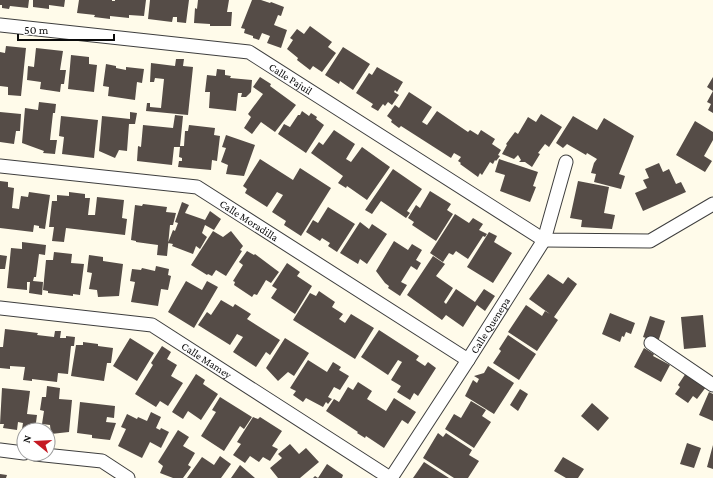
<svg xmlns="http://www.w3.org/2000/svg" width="713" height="478" font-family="'Crimson Pro',serif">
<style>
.building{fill:#554c47}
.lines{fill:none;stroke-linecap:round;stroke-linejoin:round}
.minor-casing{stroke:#3e3e3e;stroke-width:15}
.minor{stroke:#fff;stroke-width:13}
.labels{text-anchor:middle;stroke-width:4;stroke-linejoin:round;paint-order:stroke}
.street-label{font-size:11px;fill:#0b0b0b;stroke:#fff}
</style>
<rect width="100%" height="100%" fill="#fffbea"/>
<path class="building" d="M0,0h29l-1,8 -18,-2 -1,3 -7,-1v-3h-2z
M33,0h32l-1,7 -15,-2v4l-16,-2z
M79,0h33v1h3v-1h31l-2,16 -15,-1v3l-19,-2v3l-16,-2 1,-2 -18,-2z
M150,0h39l-3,23 -9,-1v-5h-4l-1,5 -24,-3z
M198,0h31l-2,12h5l-1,14h-21v-2l-16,-1 1,-15 2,1z
M252,0h9l9,3 1,-1 13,5 -3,9 -3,-1 -4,10 13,5 -6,18 -14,-5 3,-7 -8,-3 -3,7 -6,-2v-2l-9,-3 1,-4 -4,-1z
M310,26l22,16 -4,5 8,6 -14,19 -9,-6 -3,4 -13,-10 1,-2 -11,-9 6,-9 -3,-2 7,-9 7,5z
M6,46l20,2 -5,48 -13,-1v-8l-8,-1v-34l5,1z
M343,47l27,17 -17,26 -13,-9 -1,3 -14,-9z
M36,48l27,3 -3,19h6l-2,14h-3l-1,8 -20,-3 1,-7 -14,-2 1,-14 6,1z
M71,55l18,2v7l8,1 -3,27 -26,-3z
M176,59h8l-1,7 10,1 -5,48 -42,-4 1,-8h3v4l11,1 3,-29 -9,-1 -1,4h-4l1,-19 24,3z
M106,64l10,2v2l10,2v-3l18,2 -2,14 -5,-1 -2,18 -27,-4 1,-9 -6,-1z
M377,67l26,15 -6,10 -2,-2 -1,2 5,3 -7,10 -4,-3 -3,4 -2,-2 -5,7 -7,-4 2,-3 -17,-11 13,-20 3,2z
M217,69l8,1v5l6,1 -1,2 22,2 -1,12 -5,5h-5l1,-4h-4l-2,18 -27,-3 1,-16h-5l2,-17 9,1z
M260,77l11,7 -1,2 26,19 -21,27 -14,-10 -9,12 -8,-6 7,-11 -3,-3 15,-20 -10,-7z
M713,77v36l-5,-3 3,-6 -4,-2 6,-11 -6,-4z
M409,92l23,15 -10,15 5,3 10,-14 31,21 2,-2 8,5 3,-5 14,9 -3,5 9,6 -3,5 2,1 -4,5 -1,-1 -2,4 -3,-2 -8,13 -2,-2 -2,4 -18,-13 1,-1 -3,-2 3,-4 -7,-4 -3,5 -50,-32 -2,2 -8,-6 1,-2 -5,-4 8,-11 4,3z
M39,102l17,2 -1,9h-2l-3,27h7l-2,14 -12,-1 1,-2 -22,-8 3,-35 13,2z
M302,111l7,5 2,-3 6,4 -1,2 8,6 -18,28 -28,-19 6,-10 6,3 8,-12h2z
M0,112l21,2 -1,17h-4l-2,13 -14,-2z
M130,112l7,1 -2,11h-6l-2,27 -8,-1 -4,8 -16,-7 3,-35 28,3z
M541,114l21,13 -13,20 -4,-3 -7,9 2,1 -8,13 -7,-5h-6l2,-2 -3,-5 -4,4 -12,-5 5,-9 -1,-1 9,-12 3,2 10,-17 8,5z
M175,115l8,1 -3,30h4l1,-15h3l1,-6 26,3 -1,7 6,1 -3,25 -5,-1 -1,10 -33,-3 1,-6h3v-3l-3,-1 1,-10h-6l-2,18 -35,-4 1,-15 3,1 2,-22 30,3z
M61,116l37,4 -4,38 -32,-4 2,-17 -5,-1z
M573,116l24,14 7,-12 30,18 -15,38 6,2 -4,13 -27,-7 2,-8 -5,-1 3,-10 3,-4 -10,-6 -1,2 -19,-11 -4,4 -7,-5z
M695,121l18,11v8l-9,16 8,5 -7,11 -29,-17z
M334,130l21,14 -9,15 5,3 11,-15 28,20 -23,33 -20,-14 -1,2 -8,-5 5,-7 -32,-23 8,-11 4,3z
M226,135l29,10 -11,31 -18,-2 2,-9 -7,-3 5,-14 -4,-1z
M260,159l33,21 7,-12 31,20 -30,48 -17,-11 2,-4 -14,-9 11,-17 -6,-3 -10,15 -22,-14 2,-4 -4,-3z
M499,159l39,13 -5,14 3,1 -6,15 -30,-11 5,-16 -10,-3z
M659,163l4,9 6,-3 7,15 5,-2 5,10 -43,19 -8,-18 12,-5 -4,-8 6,-2 -4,-9z
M393,169l29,20 -15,22 3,2 -4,5 -25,-17 -9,13 -7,-4z
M0,181l8,1v5l6,1 -2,20 7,1 2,-13 7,1 1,-5 21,3 -5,34 -6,-1v-2l-5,-1 -1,7 -33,-4z
M578,181l31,6 -5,26 11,2 -3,14 -31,-2 1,-7 -12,-2z
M430,191l21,13 -4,6 6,4 -17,27 -24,-16 2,-3 -6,-4 8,-13 4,3z
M69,192l16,2v4h5l-2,17h7l2,-18 27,3 -2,18 5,1 -2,16 -59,-7 -2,14 -12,-1 2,-14h-5l3,-26h5v-6l12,1z
M182,202l7,3 -4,8 20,7 5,-9 11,8 -7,11 -9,-5 -3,8 5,4 -7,12 -4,-3 -3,8 -21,-8 1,-2 -5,-1 5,-13 2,1 3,-8 -3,-1z
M143,204l24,3 -1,5 10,1 -3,12h-3l-3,31 -10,-1 1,-10 -22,-3v-1l-5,-1 4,-35 7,1z
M328,207l27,17 -18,28 -9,-6 2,-3 -8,-5 -2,3 -14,-9 7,-12 5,3z
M455,214l14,9 4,-5 10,6 -4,6 8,4 -2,3 -2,-1 -15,23 -12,-8 -3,4 -4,-2 -6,9 -13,-9z
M360,222l9,7 3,-5 15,10 -20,30 -7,-5 -2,5 -18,-11z
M213,231l10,6 8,-6 12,15 -3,4 2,1 -16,25 -10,-6 -4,6 -4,-2 -1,1 -16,-10z
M489,232l8,4 -3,6 18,11 -19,30 -26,-16z
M394,241l14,9 4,-6 10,6 -6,10 5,3 -4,7 -6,-4 -10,16 6,3 -7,11 -12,-8 1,-2 -4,-3 -9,-12z
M22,242l24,3 -1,10 -6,-1 -3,23h-2l-1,4 10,1 -1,13 -13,-2 1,-11h-3v8l-20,-2 4,-40 11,1z
M247,251l7,4 1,-1 24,18 -8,11 -5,-3 -9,15 -3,-1 -2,3 -18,-12 1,-3 -2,-1 10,-16 -4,-3z
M54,252l18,2 -1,9 13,1 -4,31 -7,-1v2l-25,-3v-2l-5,-1 3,-30h7z
M0,255l7,1 -2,13h-5z
M89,255l14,2v4l20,3 -4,32 -21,1 -1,-7 -8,-1 3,-16 -5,-1z
M433,256l12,8 -9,12 17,12 -9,14 2,2 10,-15 19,13 9,-13 11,7 -10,15 -8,-6 -14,22 -17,-12 -4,5 -35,-25z
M287,263l13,9 -3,4 15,10 -17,28 -24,-16 6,-9 -5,-3z
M156,266l13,3 -1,6 3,1 -3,14 -7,-1 -3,17 -27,-4 4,-20 -5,-1 2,-12 9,1 1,-2 13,3z
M548,274l15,10 5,-7 9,7 -23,33 4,3 -21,31 -29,-19 18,-27 16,11 3,-5 5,3 -21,-15z
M186,281l16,9 5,-9 11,6 -24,41 -26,-16z
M319,291l16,11 -3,5 11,7 -4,5 6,4 6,-9 23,14 -19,31 -62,-39 17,-27 6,3z
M221,300l12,7 2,-3 16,10 -4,5 33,21 -10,15 -4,-3 -10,15 -23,-15 10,-15 -6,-3 -7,11 -32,-20 9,-13 4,3z
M610,313l25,10 -4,11 -5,-2 -2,5 -2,-1 -2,6 -18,-8z
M703,315l3,32 -22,2 -3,-32z
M650,316l15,5 -7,21 -15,-5z
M5,329l33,4 -1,2 17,2 1,-6h6l-1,7h6v-2l9,1 -1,9h-3l-3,28 -10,-1 -1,9 -25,-3v2l-9,-1 2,-13 -15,-1v3l-10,-1v-21h3z
M379,330l40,26 -3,4 9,6 3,-4 8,6 -18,28 -4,-3 -4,7 -13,-8 4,-6 -10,-6 11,-18 -4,-2 -10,15 -27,-18z
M508,335l28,19 -17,26 -26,-17 8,-12 -2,-2z
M130,338l24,15 -17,28 -24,-15z
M285,338l24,15 -15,23 -6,-4 -10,9 -12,-13z
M83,342l15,2v2l15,2 -2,15h-4l-3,18 -33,-5 5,-31h7z
M162,346l9,6 -4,7 10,6 -6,11 12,7 -15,23 -8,-5 -4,6 -21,-13 18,-29 -2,-2z
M644,348l10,6 -1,2 17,9 -9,17 -27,-15z
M308,360l19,12 6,-10 8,5 -2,3 10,6 -9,14 -6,-3 -6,10 4,2 -4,5 -2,-2 -3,5 -17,-9 -3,4 -10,-7 3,-4 -6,-3z
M488,366l26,17 -20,31 -29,-18 8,-16 4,3 2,-4 -5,-3 10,-3z
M686,373l20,14 -9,12 -4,-3 -5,7 -13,-9 5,-7 -2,-2z
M196,374l9,6 -2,4 15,10 -17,26 -13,-9 -5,8 -11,-7z
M358,382l14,9 -5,8 19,12 8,-13 22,14 -8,12 -6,-4 -18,28 -18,-12 -1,2 -8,-5 1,-1 -32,-21 8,-12 5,3 9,-15 5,3z
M47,386l13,2 -1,11 13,1 -3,32 -18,2 -1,-9 -8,-1 2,-13 -4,-1 2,-13h4z
M2,388l28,3 -3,23 10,1 -2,15 -13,-1 1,-6 -5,-1 -1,8 -14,-2 1,-4h-4z
M520,389l8,5 -10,17 -8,-6z
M709,392l4,2v27l-14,-6z
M220,397l32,20 -8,12 -4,-3 -16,25 -23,-15 15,-24 -4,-2z
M471,401l15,9 -4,6 9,6 -17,26 -29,-19 9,-15 7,4z
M80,402l35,4 -1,12 -7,-1 -1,5 10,1 -6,17 -18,-2v-3l-15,-2z
M592,403l17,15 -11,13 -17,-15z
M151,412l10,5 -5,11 4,2 1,-2 8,4 -8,16 -11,-6 -8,16 -24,-12 8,-17 -5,-2 6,-13 10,5 1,-2 9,4z
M253,417l5,2 2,-2 22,14 -10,15 6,3 -8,12 -7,-4 -4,5 -9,-6 -5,7 -12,-8 8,-11 -4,-2z
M178,430l11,7 -6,9 12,7 -7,12 3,2 -8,11h-10l-13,-5 3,-7 -5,-4z
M438,433l5,4 3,-4 26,17 -3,5 10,6 -11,17h-14l-31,-20z
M687,443l14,5 -7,20 -14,-4z
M290,444l9,10 7,-6 13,14 -19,16h-22l-8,-10 12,-10 -4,-4z
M713,445v24l-6,-2z
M220,456l11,8 -10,14h-34l15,-21 12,8z
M563,457l21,12 -6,9h-12l-12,-7z
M424,462l25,16h-36z
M327,464l16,11 -1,3h-29l2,-2 3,2z
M240,465l15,13h-24z
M0,474l7,1 -1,3h-6z"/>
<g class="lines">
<g class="minor-casing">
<g id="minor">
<path id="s1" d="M0,25l249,27 295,188 106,1 63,-37"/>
<path id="s2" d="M0,166l197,21 271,173"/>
<path id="s3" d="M0,308l152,17 238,153"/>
<path d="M651,343l62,42"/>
<path d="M0,450l24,3"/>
<path d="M35,454l67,7 26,17"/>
<path id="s4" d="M391,478l77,-118 76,-120 22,-78"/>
</g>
</g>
<use href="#minor" class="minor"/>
</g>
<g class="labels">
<g class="street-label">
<text dy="4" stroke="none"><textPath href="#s1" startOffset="300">Calle Pajuil</textPath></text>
<text dy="4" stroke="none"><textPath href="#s2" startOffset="260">Calle Moradilla</textPath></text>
<text dy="4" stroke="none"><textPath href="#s4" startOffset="182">Calle Quenepa</textPath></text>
<text dy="4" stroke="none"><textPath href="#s3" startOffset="218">Calle Mamey</textPath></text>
</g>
</g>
<g transform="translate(36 442) rotate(288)"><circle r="19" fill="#ffffff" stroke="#9d9d9d"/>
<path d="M0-3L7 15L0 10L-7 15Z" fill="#c51a23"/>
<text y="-6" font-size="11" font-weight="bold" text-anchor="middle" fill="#0b0b0b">N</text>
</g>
<path d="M18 34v6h96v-6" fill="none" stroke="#0b0b0b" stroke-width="2"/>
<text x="24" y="34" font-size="12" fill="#0b0b0b" stroke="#ffffff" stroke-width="3" paint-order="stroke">50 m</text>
</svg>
